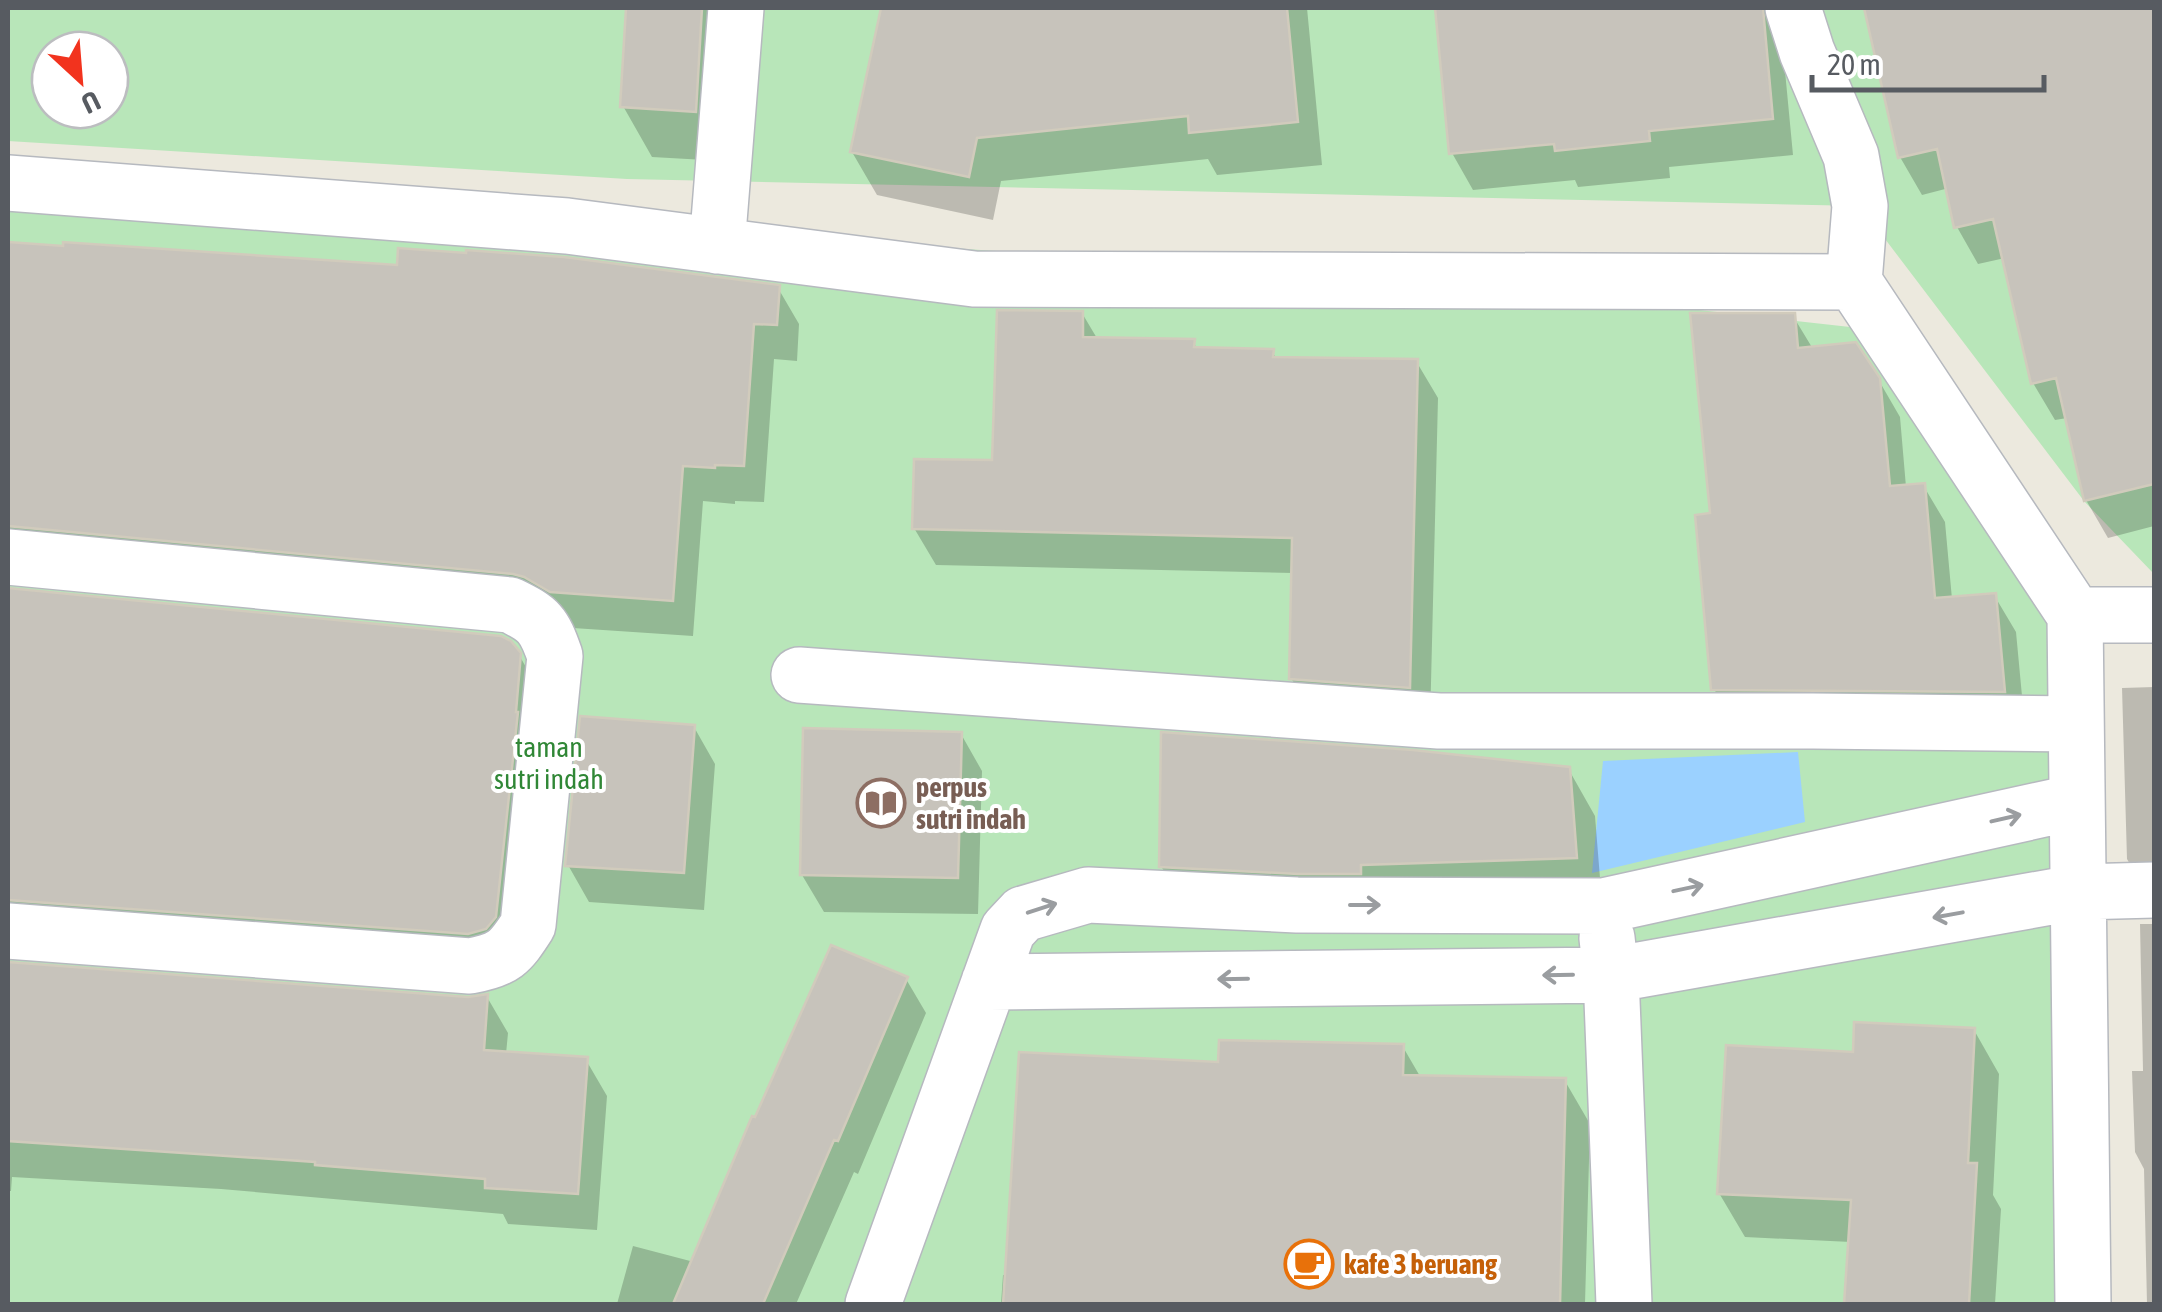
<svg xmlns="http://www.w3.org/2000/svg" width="2162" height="1312" font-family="'Asap Condensed',sans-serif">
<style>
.green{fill:#b8e6b9;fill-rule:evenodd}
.water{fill:#9bd1ff}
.shadow{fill:#0003}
.building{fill:#c7c3bb;stroke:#d1cbbc;stroke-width:2.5}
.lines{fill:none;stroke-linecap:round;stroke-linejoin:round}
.minor-casing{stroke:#b6b9bf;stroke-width:58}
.minor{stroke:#fff;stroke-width:55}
.oneway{stroke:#9a9da0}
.labels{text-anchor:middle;stroke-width:8;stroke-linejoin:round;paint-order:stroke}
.park-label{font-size:28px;fill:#308736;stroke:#fff}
.education-label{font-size:28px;font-weight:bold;fill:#785e54;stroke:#fff;text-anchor:start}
.food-label{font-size:28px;font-weight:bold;fill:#c56008;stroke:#fff;text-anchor:start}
</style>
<rect width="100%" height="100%" fill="#ece9de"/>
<path class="green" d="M8,8h2146v566l-70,-73 -224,-295 -1233,-27 -619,-38zM50,50h60v60h-60z
M8,187l261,15 1171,79 446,50 189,284 13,689h-2080z"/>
<path class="water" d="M1798,752l7,70 -213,51 11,-112z"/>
<path class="shadow" d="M629,8h103l-9,153 -71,-4 -29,-51z
M884,8h155l-1,7 76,-7h193l15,157 -105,10 -9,-16 -207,22 -8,39 -116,-25 -25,-43z
M1438,8h341l14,147 -124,12 1,11 -92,9 -3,-7 -102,10 -21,-37z
M1866,8h288v518l-46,12 -22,-38 -19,-82 -12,2 -22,-37 -28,-125 -27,6 -21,-37 -8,-39 -27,7 -22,-38z
M8,245l770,43 21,36 -2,37 -23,-2 -10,143 -29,-1v3l-32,-3 -10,135 -120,-8 -565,-56z
M1082,313l16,27 95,2 5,8 74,2 5,7 139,2 22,37 -8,326 -117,-9 -22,-37 2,-105 -357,-8 -22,-37 81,-65z
M1793,316l20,33 65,30 22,38 6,70 17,-2 22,37 7,77 42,-4 22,37 9,96 -290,-2 -21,-37 -1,-174z
M8,591l492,47 14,8 26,46 -23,259 -509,-6z
M2154,687v209h-6l-21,-37 -5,-171z
M694,727l21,37 -11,146 -115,-8 -21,-37z
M961,734l21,37 -4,143 -154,-2 -22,-37z
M1569,770l26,46 7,87 -414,9 -27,-46z
M2140,924h14v380h-7l-3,-135 -9,-17 -3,-81h11z
M8,965l460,35 19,-3 21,36 -2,21 80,6 21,36 -10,134 -89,-6 -5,-10 -282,-25 -209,-12 -1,14h-3z
M906,979l20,34 -68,161 -4,-2 -58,132h-179l16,-58 61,16z
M1974,1030l25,44 -6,121 8,14 -6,95h-148l4,-62 -106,-5 -26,-44 136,-138z
M1403,1047l18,31 144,3 25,43 -5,180h-584l2,-29h5l212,-210z"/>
<path class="building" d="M626,8h76l-6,104 -76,-5z
M881,8h406l11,114 -109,11 -1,-17 -211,22 -8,39 -119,-25z
M1435,8h328l10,111 -124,12 1,10 -95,10 -1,-7 -105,10z
M1864,8h290v476l-70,17 -28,-123 -25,6 -38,-165 -39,9 -17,-79 -39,9z
M8,242l55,4v-4l334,23 1,-17 68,5v-3l98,7 216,28 -3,40 -23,-1 -10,142 -29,-1v3l-32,-2 -10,135 -123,-9 -26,-15 -11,-3 -505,-48z
M997,310l86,1v26l112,2 -1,8 80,2 -1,8 145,2 -8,329 -121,-9 3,-141 -380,-9 2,-70 78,1z
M1690,313h105l3,35 58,-6 24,36 10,108 35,-3 10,115 61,-5 9,99 -294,-2 -16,-175 15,-2z
M8,588l493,48 10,5 10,12 -5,59h2l-22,205 -10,12 -18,5 -460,-34z
M580,716l115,9 -11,148 -119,-7z
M803,728l159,4 -4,146 -158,-3z
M1161,732l252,18 157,17 7,91 -216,7v9h-63l-139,-7z
M831,945l77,32 -70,164 -4,-1 -71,164h-90l79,-188 3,1z
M8,962l460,35 20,-3 -4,56 104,7 -10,137 -93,-6v-9l-170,-14v-3l-307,-21z
M1854,1022l121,6 -7,135h9l-8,141h-125l7,-104 -134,-6 9,-149 127,7z
M1219,1040l185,4 -1,31 163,3 -6,226h-557l16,-252 199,10z"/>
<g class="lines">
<g class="minor-casing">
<path id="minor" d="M1793,8l14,44 44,104 9,50 -6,76
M8,183l559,43 407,53 880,3 221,333h79
M717,246l19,-238
M8,557l502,48c29,14 34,19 45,51l-27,269c-18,28 -24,35 -58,41l-462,-35
M2075,615l8,689
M799,675l640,46h374l262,3
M1607,938l4,37 13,329
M989,982l622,-7 468,-83 75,-2
M873,1304l135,-374 15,-16 65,-19 209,10 306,1 473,-104"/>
</g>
<use href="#minor" class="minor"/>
</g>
<defs><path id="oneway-shaft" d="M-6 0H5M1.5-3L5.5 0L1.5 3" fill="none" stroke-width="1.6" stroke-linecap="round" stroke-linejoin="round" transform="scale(2.5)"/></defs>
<g class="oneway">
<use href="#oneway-shaft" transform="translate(2006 818) rotate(-13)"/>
<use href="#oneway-shaft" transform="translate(1688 888) rotate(-12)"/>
<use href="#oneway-shaft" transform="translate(1365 905)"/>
<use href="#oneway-shaft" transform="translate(1042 908) rotate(-18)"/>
<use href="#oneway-shaft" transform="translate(1948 915) rotate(170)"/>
<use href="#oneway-shaft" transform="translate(1558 975) rotate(179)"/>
<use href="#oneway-shaft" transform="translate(1233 979) rotate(179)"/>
</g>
<defs>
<g id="library-ring" transform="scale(2.5)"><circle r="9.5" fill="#fff" stroke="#8d6e63" stroke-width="1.5"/><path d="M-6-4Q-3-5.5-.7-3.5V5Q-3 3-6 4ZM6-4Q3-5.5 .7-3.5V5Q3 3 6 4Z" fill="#8d6e63"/></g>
<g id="cafe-ring" transform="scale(2.5)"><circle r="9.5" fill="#fff" stroke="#e8710a" stroke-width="1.5"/><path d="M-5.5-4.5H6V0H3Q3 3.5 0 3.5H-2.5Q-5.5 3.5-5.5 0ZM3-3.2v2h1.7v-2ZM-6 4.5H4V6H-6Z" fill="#e8710a"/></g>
</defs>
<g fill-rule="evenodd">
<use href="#library-ring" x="881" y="803"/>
<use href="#cafe-ring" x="1309" y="1264"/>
</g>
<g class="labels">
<g class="park-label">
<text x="549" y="757">taman<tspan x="549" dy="32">sutri indah</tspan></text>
</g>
<g class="education-label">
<text x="916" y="797">perpus<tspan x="916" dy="32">sutri indah</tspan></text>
</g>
<g class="food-label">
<text x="1344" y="1274">kafe 3 beruang</text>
</g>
</g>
<rect width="2162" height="1312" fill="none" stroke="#575b61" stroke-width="20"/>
<g transform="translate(80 80) rotate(154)"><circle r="48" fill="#ffffff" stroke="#bcbdc0" stroke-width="2.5"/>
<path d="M0-8L18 38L0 25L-18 38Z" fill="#f2331e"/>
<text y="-15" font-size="28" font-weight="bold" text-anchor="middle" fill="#575b61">U</text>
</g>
<path d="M1812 75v15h232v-15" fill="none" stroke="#575b61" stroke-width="5"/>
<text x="1827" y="75" font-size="30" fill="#575b61" stroke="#ffffff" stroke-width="8" paint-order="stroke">20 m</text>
</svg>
